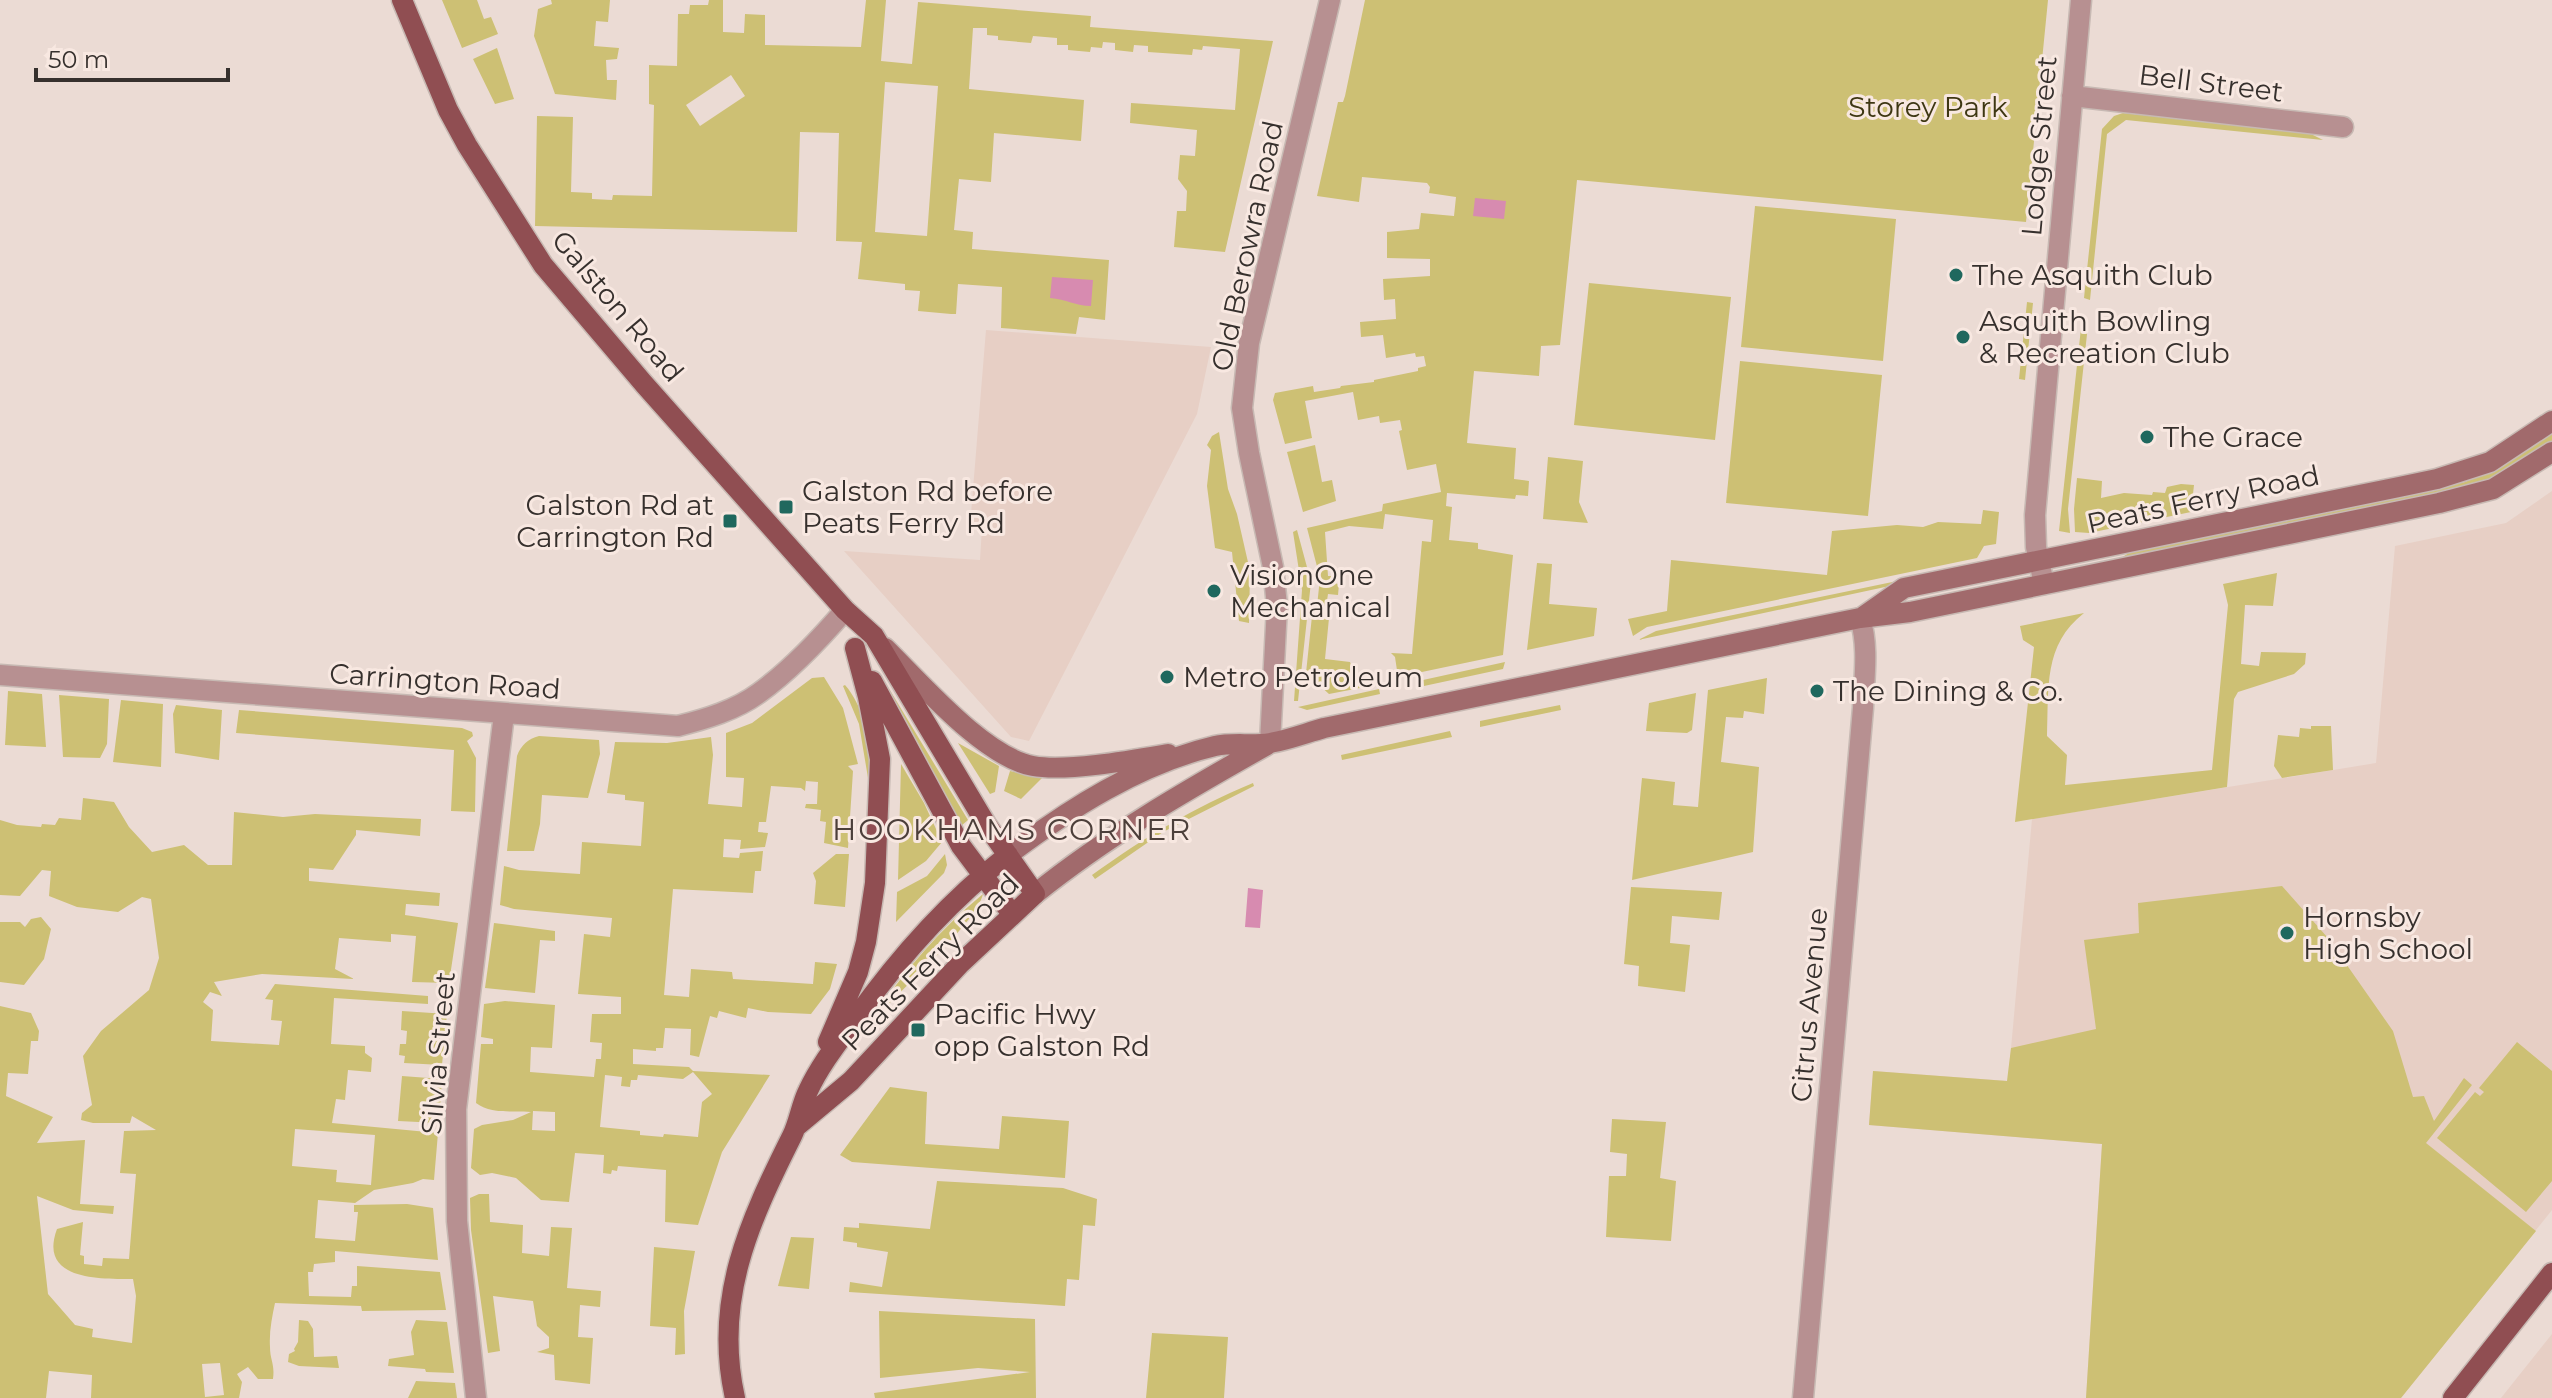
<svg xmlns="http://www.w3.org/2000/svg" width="2552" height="1398" font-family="Montserrat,sans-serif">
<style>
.built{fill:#e7cfc5}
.green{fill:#cdc074;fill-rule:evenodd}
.water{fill:#d78bb0}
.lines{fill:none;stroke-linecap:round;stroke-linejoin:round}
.minor-casing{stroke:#c7b9b3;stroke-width:23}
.secondary-casing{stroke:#c7b9b3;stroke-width:23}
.primary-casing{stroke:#c7b9b3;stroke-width:23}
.minor{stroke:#b79091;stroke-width:20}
.secondary{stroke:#a16a6c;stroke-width:20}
.primary{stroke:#904e52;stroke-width:20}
.poi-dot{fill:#20685e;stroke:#f8e8e1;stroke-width:3}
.labels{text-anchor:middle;stroke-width:6;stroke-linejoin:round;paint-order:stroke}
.street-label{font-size:28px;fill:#36302d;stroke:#f8e8e1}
.park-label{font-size:28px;fill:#3e3713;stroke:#f8e8e1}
.poi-label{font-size:28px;fill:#36302d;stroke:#f8e8e1;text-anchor:start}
.neighbourhood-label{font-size:30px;letter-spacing:2px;fill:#4c3f3a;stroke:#f8e8e1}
</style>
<rect width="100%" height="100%" fill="#ebdbd4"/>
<path class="built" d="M986,330l225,17 -14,67 -168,327 -18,-4 -167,-186 136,9 2,-32 -12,-2z
M2552,491v719l-151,188h-315l16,-254 -233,-19 4,-54 135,10 24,-262 344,-56 19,-217 111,-23z
M2552,1334v64h-51z"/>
<path class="green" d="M442,0h35l7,19 7,-2 7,17 -36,14z
M551,0h59l-2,22 -12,-1 -2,25 25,2 -2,11 -11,1 1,20h10l-1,20 -61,-6 -21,-58 4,-27 14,-5z
M709,0h14v32l21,1 1,-19 20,1v30l96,2 5,-47h20l-5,61 31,3 6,-62 173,14 -1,11 183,14 -48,211 -51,-5 3,-36h9l1,-20 -9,-12 2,-24 15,1 2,-26 -67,-7 1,-20 104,7 5,-61 -37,-3 -1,4 -9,-1 -1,6 -44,-3v-6l-14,-1 -1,7 -18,-2v-7l-12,-1 -1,6 -11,-1 -1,5 -22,-2v-5h-11v-7l-24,-2 -2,7 -33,-3v-4l-11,-1v-7h-14l-4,61 115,11 -3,41 -87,-8 -3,49 -32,-3 -5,51 19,2 -1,17 137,11 -4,60 -26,-3 -3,17 -75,-6 1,-41 -44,-3 -2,30h-5l-33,-3 2,-20 -15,-1v-6l-47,-5 4,-37 -26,-1 3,-108 -39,-1 -3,100 -262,-6 2,-110 36,1 -2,75 21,1v6l20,1 1,-5 39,1 2,-91 -5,-1v-39l28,1 1,-52h11l1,-9h18zM731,75l14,21 -45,30 -14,-21zM885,82l53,4 -11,150 -52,-4z
M1365,0h683l-22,222 -449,-42 -17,165 -19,1 -2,30 -65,-5 -7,72 49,5 -2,31 15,2 -1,15 -12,-1 -1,4 -68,-6 -1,13 6,1 -3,33 29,3v6l35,6 -10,100 -105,22 -3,-20 -4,-4 21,1 10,-113 9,1 2,-22 -48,-6 -2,15 -34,-3 -24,6 3,44h6l-1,7 6,1 -1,11 -10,-1 -2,13 -9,-1 3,-28 -13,-50 75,-17 1,-7 58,-12 -5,-28 -29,6 -8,-39 3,-1 -2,-10 -20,3 -1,-7 -21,4 -5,-28 -48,9 7,37 -27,6 -12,-44 2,-7 38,-7 1,6 26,-4 1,-2 33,-4v-2l44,-9v-3l8,-2 -2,-10 -8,1 -1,-4 -29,5 -3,-23 -22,2 -1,-15 36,-3 -1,-20 -11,1 -1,-21 47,-3v-17l-43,-1v-26l32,-3 2,-16 33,3 2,-19 -27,-4 1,-6 -3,-4 -65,-6 -3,25 -42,-6 21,-94h5l2,-6z
M497,48l17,51 -19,5 -22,-45z
M2123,113l184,19 16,8 -197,-20 -19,14 -17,166 -6,-2 18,-169 12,-13z
M1755,206l141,13 -13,142 -142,-14z
M1589,283l142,14 -16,143 -141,-15z
M2027,302l6,1 -8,77 -6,-1z
M2088,325l-20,184 2,24 -11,-2 22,-203z
M1740,361l142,14 -14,141 -142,-13z
M1219,432l9,57 9,25 13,57 -1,52 -10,-2 -7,-69 -17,-4 -8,-62 4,-36 -4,-5 5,-9z
M2552,432v12l-25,18 -58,29 -356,72 19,-12 20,-4 313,-65 35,-15z
M1315,445l7,37 10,-2 4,21 -33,11 -16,-60z
M1548,457l35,4 -4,41 9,21 -45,-4z
M2077,478l25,3 -1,17 23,-5 28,2 1,-3 12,1 2,-6 14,-3 13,1 -3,27 -102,21 -14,-1 -1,-23z
M1983,510l16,2 -3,32 -12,2 -7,12 -330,69 -14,9 -5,-17 39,-8 4,-51 156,15 5,-44 65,-6 26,2 15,-5 43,2z
M1297,530l14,52 -13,119h-4l8,-111 -9,-58z
M1537,563l15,1 -3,40 48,4 -3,28 -67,14z
M2277,573l-4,33 -28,-1 -4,59 18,2 2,-14 45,1 -1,11 -11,10 -56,18 -4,7 -7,88 -212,35 19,-175 -11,-7 -3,-14 64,-13c-41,32 -35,75 -37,123l20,19 -2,30 147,-15 16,-165 -5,-21z
M1926,575l1,3 -289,62 18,-9z
M1312,616l17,2 -4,41 25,3 10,26 -31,6 -23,-21z
M1505,662l-2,7 -79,17 -1,-6z
M879,672l89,148 -7,6 -85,-152z
M824,677l19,31 15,56 -10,2 5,5 -5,77 -24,-5 2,-21 -6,-1 1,-11 -16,-2 1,-4h11l1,-22 -12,-1 -1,10 -4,-3 -30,-2 -5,36h-7l-1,10 10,1 -3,14 -25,2 1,-9 -17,-1 -1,18 16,1 1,-5 23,-2 -2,20h-6l-2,22 -80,-4 -9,106 25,2 2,-28 41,3 1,7 80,5 2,-22 22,2 -7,25 -19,25 -43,-2 -20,-4 -2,10 -27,-7 -2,7 -7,-2 -11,41 -9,-2 1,-26 -26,-1 -2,20h-7v3l-23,-2v15l56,3 4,4 77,4 -48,77 -24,73 -33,-3 1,-52 -48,-4 -1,5 -5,-1 -1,4 -8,-1 1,-18 -29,-2 -6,49 -28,-2 -25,-22 -24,-5 -12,2 -9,-7 3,-39 8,-4 31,-5 18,-8c-19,-2 -39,3 -55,-9l5,-59h12v-5l-12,-2 3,-33 21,-3 50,4 -3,43 -21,-1 -1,25 64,5 2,-18h5l1,-16 -12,-1 2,-28h29v-17l-43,-3 6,-60 26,3 2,-19 -98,-9 -14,-4 4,-39 15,4 61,4 2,-32 59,4 3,-44 -19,-2v-5l-18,-2 8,-51 52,1 44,-6 2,18 -5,49 34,3 2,-29 -18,-1v-44l26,-10 60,-45zM693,1072l19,22 -10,8 -4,35 -34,-3 -1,3 -23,-2v-4l-40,-4 5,-52 17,2 -1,9 9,1 1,-7h6l1,-5 45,4zM533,1111l22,1v19l-23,-1z
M1767,678l-3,36 -20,-3 -1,7 -17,-1 -5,45 38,5 -6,85 -121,28 10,-102 33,4 -2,23 25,2 10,-117z
M845,685c23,26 27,71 25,105l-11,-66 -16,-38z
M1379,689l1,5 -73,16 -9,-3z
M8,691l34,3 4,53 -41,-2z
M1696,693l-4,37 -5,3 -41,-2 3,-28z
M59,695l50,4 -2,45 -7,14 -37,-1z
M121,700l42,4 -2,63 -48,-5z
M176,705l46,5 -3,50 -44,-7 -2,-39z
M1560,705l1,5 -81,17v-6z
M239,710l223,18 10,4 1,4 -6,5 9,17 -1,54 -24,-1 3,-61 -218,-17z
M2311,726h20l2,44 -51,8 -8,-12 4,-31 21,2 1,-9 11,1z
M1450,731l2,6 -110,23 -1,-5z
M539,736l60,4 1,14 -12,44 -46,-3 -2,29 -6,27h-27l10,-95c4,-11 11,-17 22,-20z
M958,743l41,23 -4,26 -5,2z
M901,764l23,39 18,39 -16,19 -28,19z
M1010,771l32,7 -21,21 -17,-8z
M1253,783l1,3 -91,46 -68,47 -3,-4c53,-38 101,-67 161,-92z
M83,798l31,4 15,25 23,25 32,-7 24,20h24l2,-53 49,5 32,-3 106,5 -1,17 -64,-6v5l-23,35 -24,-2v13l131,12 -1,13 -33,-2 -1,11 53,8 -9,60 -37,-1 4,-46 -25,-2v8l-52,-4 -4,31 19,10 -92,-5 -48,8 8,14 -12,-4 -7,10 10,8 -2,31 68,4 3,-24 -11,-1 2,-20 -8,-1 10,-15 153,12v8l-94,-6 -3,46 34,2v7l7,5 -1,14 -23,-2 -3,30 -9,-1 -4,24 106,10 -4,47 -11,-1 -10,4 -39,7 -19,13 -37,-3 -3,38 40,3 3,-29h-4v-7l53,-1 26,4 5,52 -103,-9v11l-21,2 -1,8h-5l1,24 42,1 1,-11h5v-20l83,6 6,38 -84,1 -1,-5 -86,-3c-3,14 -6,29 -5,44 0,13 5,17 3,32h-15l-10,-12 -11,7 5,8 -3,16h-148l1,-23 -43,-4 -3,27h-46v-392l31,7 8,18 -1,10h-7l-3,33 -20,-1 -2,23 47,21 -16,26 48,-3 -5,64 34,2 -1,8 -40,-4 -36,-14 11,98 27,31 18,4 -1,8 40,6 4,-47 -3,-17c-35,0 -95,1 -76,-50l26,-7 -3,33 4,1v8l18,2 1,-8 26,1 7,-85 -16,-1 4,-42 32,-1 -24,-14 -2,7h-37l-12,-3 1,-7 10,-8 -9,-49 18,-25 48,-41 10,-32 -8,-59 -9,-2 -24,15 -41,-5 -28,-11 2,-25 -9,-1 -22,26 -20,-1v-75l17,5 24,2 1,-3 13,1 4,-7 22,2zM295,1129l80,6 -4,50 -35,-3 1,-12 -45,-4zM220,1363l4,32 -19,2 -3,-33z
M836,854h13l-4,53 -31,-3 2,-23 -3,-8z
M945,854l2,11 -3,8 -48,49 1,-30 30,-16z
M2282,886l46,52 65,93 20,66 11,-1 10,25 30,-43 8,7 -46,58 110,88 -135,167h-315l16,-254 -233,-19 4,-54 134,10 4,-33 85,-19 -12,-89 55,-7 -1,-30z
M1631,887l91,5 -3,28 -47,-4 -2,27 20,2 -5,47 -47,-6 1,-20 -15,-2z
M983,894c-7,29 -84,98 -107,123l-3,-1c32,-45 67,-87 110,-122z
M41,917l10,12 -7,30 -20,26 -24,-3v-60h20l5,5 6,-8z
M494,923l61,8v10l-15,-1 -5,53 -50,-5z
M402,1011l45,3 -5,51 -38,-2 1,-7 -6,-1 1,-11h6l1,-13 -6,-1z
M2517,1042l35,29v110l-26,31 -89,-74 38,-46 5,4 4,-4 -5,-4z
M402,1076l40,3 -3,44 -41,-2z
M890,1087l37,5 -2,52 74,5 3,-33 67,5 -4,57 -213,-16 -12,-7z
M1612,1119l54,3 -6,56 16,3 -5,60 -65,-4 3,-61h17l1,-22 -17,-2z
M937,1181l126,7 34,11 -2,27 -12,-1 -4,55 -12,-1 -2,27 -216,-14 1,-10 32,5 6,-35 -31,-5v-4l-14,-2 1,-14 15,1v-5l71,6z
M479,1194h10l1,28 33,3 -1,28 27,3 2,-29 21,1 -5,60 34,3 -1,16 -20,-2 -2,32 15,1 -3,46 -35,-4 -1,-25 -17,-3 12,-4v-11l-12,-11 -4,-25 -40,-5 7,55 -12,2 -17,-123 -1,-32z
M791,1237l23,1 -5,51 -31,-3z
M654,1247l41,4 -11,60 1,43 -10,1 1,-27 -26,-2z
M879,1311l156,8 1,79h-161l-1,-5 156,-21 -52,-4 -98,10z
M299,1320l9,1 5,8 1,28 23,-1 2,12 -40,-2 -11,-4 1,-8 6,-3 -1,-2 4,-7z
M416,1320l31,2 7,51 -28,-1 -1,-3 -37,-3 1,-7 25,-4 -3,-23z
M1152,1333l76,4 -4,61h-78z
M416,1381l39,2 2,15h-49z"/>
<path class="water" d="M1475,198l31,3 -2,18 -31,-3z
M1052,277l41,3 -2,26c-15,0 -25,-7 -41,-8z
M1248,888l15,2 -3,38 -15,-1z"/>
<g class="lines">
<g class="minor-casing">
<path id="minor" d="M2072,96l271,31
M2044,584l-8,-37 -1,-32 46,-515
M0,675l678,51c28,-7 58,-16 81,-33 32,-23 61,-54 86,-83
M1270,743l7,-137 -4,-39 -24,-114 -7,-45 7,-65 81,-343
M476,1398l-19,-177 -1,-112 48,-395
M1803,1398l60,-690c1,-30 6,-61 -3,-90"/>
</g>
<g class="secondary-casing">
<path id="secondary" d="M1864,616l40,-28 495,-101 38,-8 53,-17 62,-41
M885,648c36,35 99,109 148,118 33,6 100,-6 135,-12
M1008,855c61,-46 131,-91 207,-109 18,-4 37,0 55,-3 18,-3 36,-10 54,-15l536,-110 50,-6 529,-109 54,-14 59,-37
M1035,894c72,-58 152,-104 232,-149"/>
</g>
<g class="primary-casing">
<path id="primary" d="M402,0l46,110 19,35 76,120 101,119 201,226 29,26 112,188 49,70 -75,70 -109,117 -54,45
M872,681l89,165 51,68
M828,1042l30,-70 8,-30 9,-59 5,-124 -12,-62 -13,-49
M735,1398c-22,-98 14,-176 57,-262 7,-14 9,-31 16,-45 12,-26 31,-50 47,-72 44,-62 93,-117 153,-164
M2453,1398l99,-125"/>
</g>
<use href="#minor" class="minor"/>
<use href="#secondary" class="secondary"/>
<use href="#primary" class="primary"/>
</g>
<g class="poi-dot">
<circle cx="1956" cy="275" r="8"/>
<circle cx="1963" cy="337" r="8"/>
<circle cx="2147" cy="437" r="8"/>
<rect x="778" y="499" width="16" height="16" rx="4"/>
<rect x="722" y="513" width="16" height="16" rx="4"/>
<circle cx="1214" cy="591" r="8"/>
<circle cx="1167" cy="677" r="8"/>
<circle cx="1817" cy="691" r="8"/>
<circle cx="2287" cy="933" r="8"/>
<rect x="910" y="1022" width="16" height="16" rx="4"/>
</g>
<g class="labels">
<g class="street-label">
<text transform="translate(2211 83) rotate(7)" y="10">Bell Street</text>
<text transform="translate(2039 146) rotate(-85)" y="10">Lodge Street</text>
<text transform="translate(1247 246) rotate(-78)" y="10">Old Berowra Road</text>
<text transform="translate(618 306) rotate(50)" y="10">Galston Road</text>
<text transform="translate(2203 499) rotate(-12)" y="10">Peats Ferry Road</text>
<text transform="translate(445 681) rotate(4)" y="10">Carrington Road</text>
<text transform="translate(930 962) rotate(-45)" y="10">Peats Ferry Road</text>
<text transform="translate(1809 1005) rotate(-85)" y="10">Citrus Avenue</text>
<text transform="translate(438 1053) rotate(-85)" y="10">Silvia Street</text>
</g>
<g class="park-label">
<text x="1928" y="117">Storey Park</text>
</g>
<g class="poi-label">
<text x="1972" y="285">The Asquith Club</text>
<text x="1979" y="331">Asquith Bowling<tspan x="1979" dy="32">&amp; Recreation Club</tspan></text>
<text x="2163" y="447">The Grace</text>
<text x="802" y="501">Galston Rd before<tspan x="802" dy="32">Peats Ferry Rd</tspan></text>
<text x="714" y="515" text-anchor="end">Galston Rd at<tspan x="714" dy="32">Carrington Rd</tspan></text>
<text x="1230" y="585">VisionOne<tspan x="1230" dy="32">Mechanical</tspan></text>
<text x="1183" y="687">Metro Petroleum</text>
<text x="1833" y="701">The Dining &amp; Co.</text>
<text x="2303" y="927">Hornsby<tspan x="2303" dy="32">High School</tspan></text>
<text x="934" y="1024">Pacific Hwy<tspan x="934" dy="32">opp Galston Rd</tspan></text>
</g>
<g class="neighbourhood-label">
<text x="1012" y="840">HOOKHAMS CORNER</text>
</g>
</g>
<path d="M36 68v12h192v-12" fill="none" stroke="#36302d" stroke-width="4"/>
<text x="48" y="68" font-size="24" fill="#36302d" stroke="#f8e8e1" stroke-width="6" paint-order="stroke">50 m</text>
</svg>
